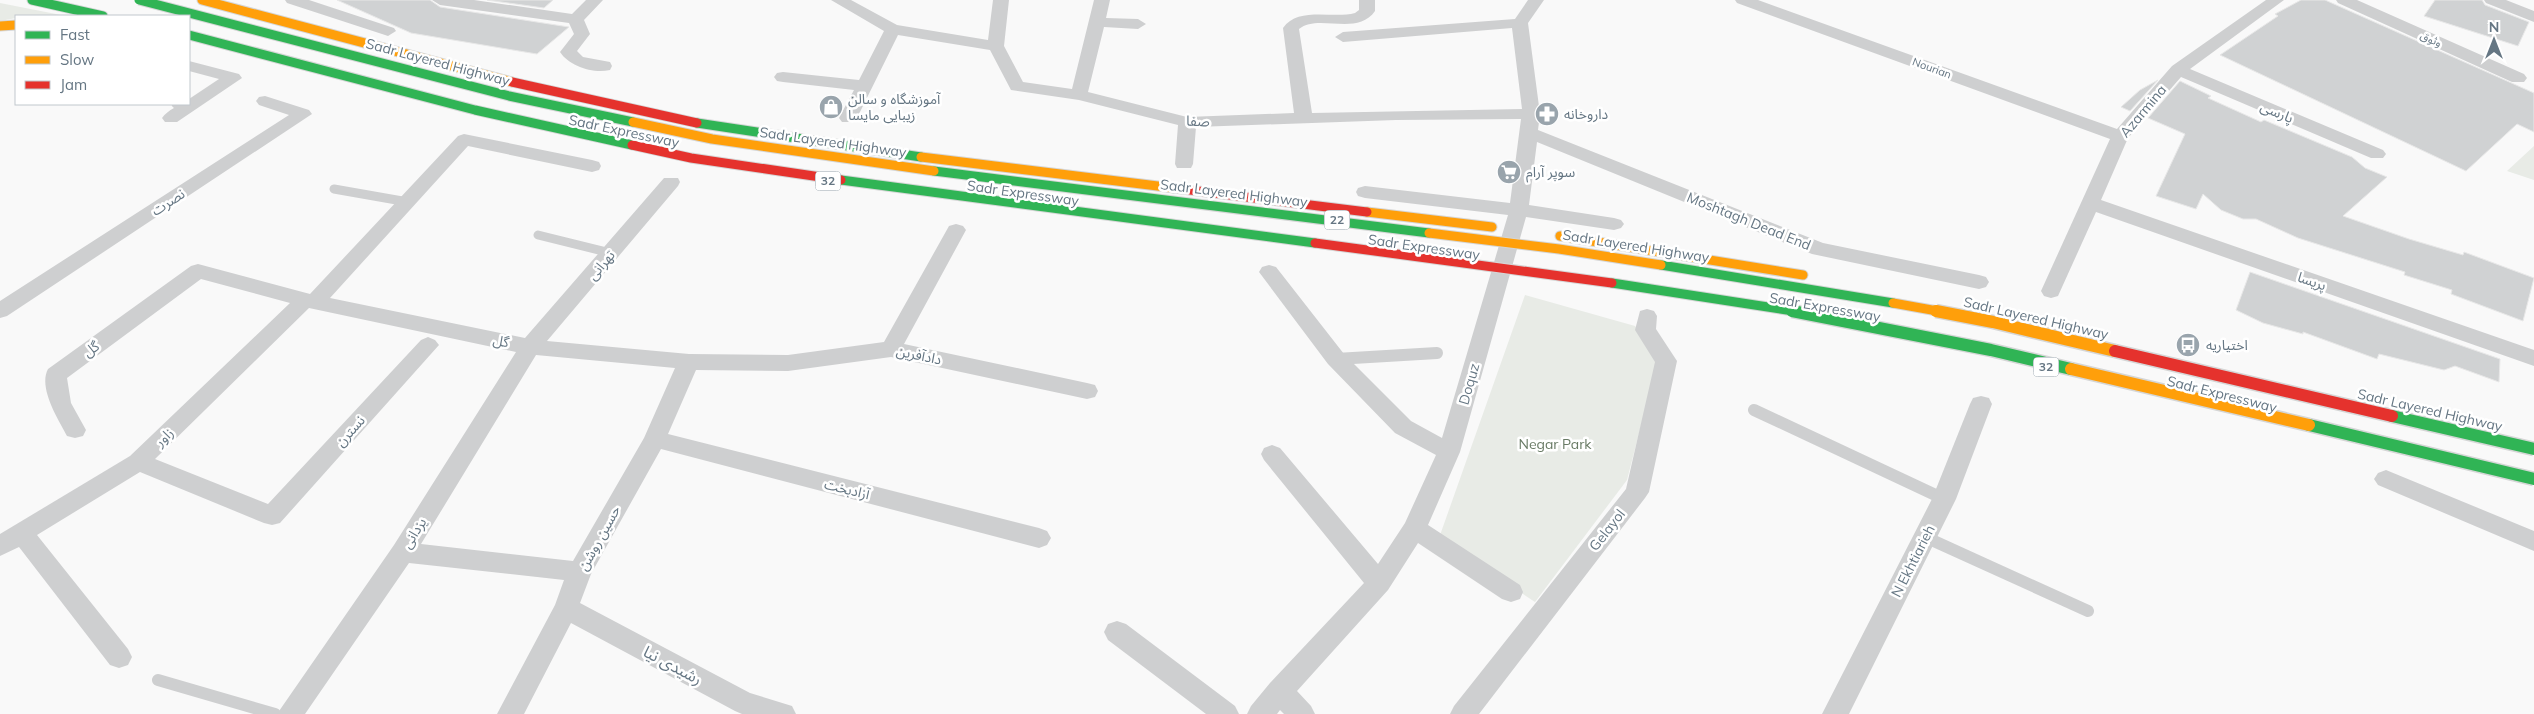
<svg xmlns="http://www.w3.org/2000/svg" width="2534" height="714" font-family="Mulish,'Noto Sans Arabic',sans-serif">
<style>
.green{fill:#e8ebe6}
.building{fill:#d0d2d3;stroke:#e8e8e8}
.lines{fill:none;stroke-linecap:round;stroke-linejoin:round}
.fast-casing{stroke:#d5d6d7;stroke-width:11}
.slow-casing{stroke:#d5d6d7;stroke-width:11}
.jam-casing{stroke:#d5d6d7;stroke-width:11}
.lane-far1{stroke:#cecfd0;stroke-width:9}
.lane{stroke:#cecfd0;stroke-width:12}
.street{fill:#cecfd0;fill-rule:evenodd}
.fast{stroke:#30b455;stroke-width:9}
.slow{stroke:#ff9f0a;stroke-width:9}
.jam{stroke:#e5322d;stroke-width:9}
.fast-bridge-far1-casing{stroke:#d5d6d6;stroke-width:11;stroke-linecap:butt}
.fast-bridge-casing{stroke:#d5d6d6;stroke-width:15;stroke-linecap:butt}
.slow-bridge-far1-casing{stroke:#d5d6d6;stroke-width:11;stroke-linecap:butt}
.slow-bridge-casing{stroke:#d5d6d6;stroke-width:15;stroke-linecap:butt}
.jam-bridge-far1-casing{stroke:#d5d6d6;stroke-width:11;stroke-linecap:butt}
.jam-bridge-casing{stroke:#d5d6d6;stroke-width:15;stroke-linecap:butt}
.fast-bridge-far1{stroke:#30b455;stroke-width:9}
.fast-bridge{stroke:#30b455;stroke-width:12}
.slow-bridge-far1{stroke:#ff9f0a;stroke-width:9}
.slow-bridge{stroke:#ff9f0a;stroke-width:12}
.jam-bridge-far1{stroke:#e5322d;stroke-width:9}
.jam-bridge{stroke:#e5322d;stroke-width:12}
.labels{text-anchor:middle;stroke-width:5;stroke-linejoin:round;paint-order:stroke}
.far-street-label{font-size:11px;fill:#657683;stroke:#fff}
.shield{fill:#fff;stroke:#939fa8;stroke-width:1}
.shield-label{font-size:12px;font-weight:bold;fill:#657683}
.street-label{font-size:14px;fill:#657683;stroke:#fff}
.poi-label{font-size:14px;fill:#657683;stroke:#fff;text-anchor:start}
.park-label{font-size:14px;fill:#687a64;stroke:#fff}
.near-street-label{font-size:16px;fill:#657683;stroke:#fff}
</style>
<rect width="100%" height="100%" fill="#f9f9f9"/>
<path class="green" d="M0,3l61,12 -45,1v2l-16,3z
M2534,146v34l-27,-9z
M1525,295l110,31 23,33 -31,121 -92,122 -96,-64z"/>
<path class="building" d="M337,0h93l10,7 129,20 -32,27 -126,-21z
M487,0h66l-9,8z
M2301,0h24l209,93v39l-17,-8 -51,47 -246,-116 58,-39 -3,-2z
M2435,0h47l3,5 44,17 -11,24 -94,-30z
M2158,80l-28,31 -9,-4 19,-17z
M2180,81l31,15 -3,2 53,24 3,-2 88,37 13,11 22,9 -44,39 66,23 54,16 1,-3 70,26 -11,43 -72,-27 1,-4 -48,-15 1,-3 -107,-34 -42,-19h-13l-22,-9 -18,-16 -7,15 -40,-13 29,-62 -37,-16z
M2250,272l250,87 -1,23 -44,-16 -11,4 -65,-16 -2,5 -74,-27v2l-40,-11 -27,-13z"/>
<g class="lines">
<g class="fast-casing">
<path id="fast" d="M32,0l71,16
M697,123l224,34"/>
</g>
<g class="slow-casing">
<path id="slow" d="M202,0l310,82
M0,26l16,-1
M921,157l253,31
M1367,212l125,15
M1560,236l243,39"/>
</g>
<g class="jam-casing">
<path id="jam" d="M512,82l185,41
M1174,188l193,24"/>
</g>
<path class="lane-far1" d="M176,104l12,3
M334,189l74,13
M538,235l73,18"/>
<path class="lane" d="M1336,359l101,-6
M1754,410l190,89
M1925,537l163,74
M158,680l117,34"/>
<path class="street" d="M285,0h24l85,28 2,3 -8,5 -6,-2 -95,-31z
M432,0h42l98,14 14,-14h17l-19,20 6,14 -13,17 6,6 27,5 2,4 -2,4c-17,4 -41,-4 -50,-18l14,-18 -5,-11 -129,-18z
M831,0h20l46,25 91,15 5,-40h16l-5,46 19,36 49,7 22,-89h16l-4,18 32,1 8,5 -8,5 -34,-2 -16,65 99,25 107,-4 -11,-85c15,-22 50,-9 72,-15l4,-3v-10h16v11c-18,26 -57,2 -76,18l13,84 210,-4 -10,-81 -169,14 -8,-5 8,-5 172,-13 13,-19h16l-16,23 12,91 -2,16 285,113 156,32 7,2 3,5 -3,5 -7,2 -167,-35 -275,-112 -8,63 85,13 7,2 3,4 -3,4 -7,2 -88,-13 -66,235 -32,73 92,60 3,7 -3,7 -9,3 -9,-3 -84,-56 -30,47 -91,101 14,15 4,8h-31l-4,-4 -3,4h-30l4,-8 19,-23 94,-100 -100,-123 -3,-6 3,-6 8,-3 8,3 98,116 27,-41 31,-68 -41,-22 -67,-69 -69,-92 3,-5 7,-2 7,2 68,87 67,67 31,17 66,-223 -143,-17 -7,-2 -2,-4 2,-4 7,-2 145,17 11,-84 -125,1 -200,7 -3,37 -2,4h-14l-2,-4 3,-39 -99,-25 -68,-10 -21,-40 -92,-15 -41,83 -3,4h-12l-3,-4 15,-28 -71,-8 -6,-1 -3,-4 3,-4 6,-1 76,8 25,-49z
M1735,0h23l359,129 55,-63 94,-66h18l-94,69 193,81 3,4 -3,4h-12l-190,-81 -53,61 -27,62 433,150v16l-438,-154 -38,84 -7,2 -7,-2 -3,-5 69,-152 -373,-136z
M2336,0h21l167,74 3,4 -3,4h-12l-174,-79z
M2484,0h22l28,11v11l-48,-19z
M189,61l50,13 3,4 -65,44h-12l-3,-4c6,-8 17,-14 27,-14v-5l30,-20 -30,-8z
M265,96l44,14 3,4 -305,202 -7,2v-17l289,-186 -30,-10 -3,-4 3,-4z
M464,134l128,26 7,2 2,4 -2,4 -7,2 -124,-26 -138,152 195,40 139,-160h14l2,4 -2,4 -131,155 142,13 99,1 96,-13 65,-116 7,-2 7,2 3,4 -62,114 183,39 8,2 3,6 -3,6 -8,2 -196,-42 -103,14 -92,-1 -28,64 371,94 8,3 4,7 -4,7 -8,3 -378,-99 -70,125 -11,29 170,90 42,13 4,8h-54l-7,-3 -164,-88 -47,91h-27l58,-109 9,-25 -155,-17 -104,151h-28l117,-169 122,-193 -207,-44 -154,151 113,45 153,-164 7,-3 7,3 4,5 -159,178 -8,2 -8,-2 -124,-51 -103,63 91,114 4,8 -4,8 -9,3 -9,-3 -91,-118 -19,9v-22l130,-78 160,-153 -89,-24 -134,99 4,25 15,27 -3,6 -8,2 -8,-2c-9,-17 -29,-48 -19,-67l143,-103 7,-2 112,30 148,-158zM536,355l139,13 -31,70 -71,123 -152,-17z
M1647,309l7,2 3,5 -1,13 21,32 -28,131 -4,6 -166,216h-29l4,-8 172,-217 29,-127 -20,-32 5,-19z
M1981,396l8,2 3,6 -36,95 -107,215h-27l110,-215 38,-95 3,-6z
M2386,470l148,61v20l-156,-66 -4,-6 4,-6z
M1117,621l9,3 109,82 4,8h-33l-98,-74 -4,-8 4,-8z"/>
<use href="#fast" class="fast"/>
<use href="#slow" class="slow"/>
<use href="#jam" class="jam"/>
<g class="fast-bridge-far1-casing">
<path id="fast-bridge-far1" d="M139,0l370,96 124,26
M189,35l286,75 157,35
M934,171l495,62
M841,180l474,63
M1661,265l232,38
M1612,283l188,29"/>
</g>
<g class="fast-bridge-casing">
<path id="fast-bridge" d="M1792,311l199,39 80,19
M2392,416l142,33
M2309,425l225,54"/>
</g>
<g class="slow-bridge-far1-casing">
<path id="slow-bridge-far1" d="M633,122l79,17 222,32
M1429,233l130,16 102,16
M1893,303l50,9"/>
</g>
<g class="slow-bridge-casing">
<path id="slow-bridge" d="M1936,311l57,11 122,29
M2071,369l238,56"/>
</g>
<g class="jam-bridge-far1-casing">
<path id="jam-bridge-far1" d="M632,145l59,13 150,22
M1315,243l297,40"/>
</g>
<g class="jam-bridge-casing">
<path id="jam-bridge" d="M2115,351l277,65"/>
</g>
<use href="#fast-bridge-far1" class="fast-bridge-far1"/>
<use href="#fast-bridge" class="fast-bridge"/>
<use href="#slow-bridge-far1" class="slow-bridge-far1"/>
<use href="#slow-bridge" class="slow-bridge"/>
<use href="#jam-bridge-far1" class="jam-bridge-far1"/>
<use href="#jam-bridge" class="jam-bridge"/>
</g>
<defs>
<g id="shop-disc" transform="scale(1.25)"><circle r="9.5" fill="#99a4ac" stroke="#fff"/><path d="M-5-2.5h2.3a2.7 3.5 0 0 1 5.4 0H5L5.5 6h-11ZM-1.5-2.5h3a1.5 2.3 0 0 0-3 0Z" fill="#fff"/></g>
<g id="pharmacy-disc" transform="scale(1.25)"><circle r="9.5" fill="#99a4ac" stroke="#fff"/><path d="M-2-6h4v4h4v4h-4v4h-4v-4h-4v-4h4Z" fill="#fff"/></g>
<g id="supermarket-disc" transform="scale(1.25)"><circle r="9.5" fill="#99a4ac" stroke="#fff"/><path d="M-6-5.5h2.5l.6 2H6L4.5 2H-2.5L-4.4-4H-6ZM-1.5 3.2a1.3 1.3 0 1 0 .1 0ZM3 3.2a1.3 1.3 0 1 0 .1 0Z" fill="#fff"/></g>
<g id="bus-disc" transform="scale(1.25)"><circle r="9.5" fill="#99a4ac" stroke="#fff"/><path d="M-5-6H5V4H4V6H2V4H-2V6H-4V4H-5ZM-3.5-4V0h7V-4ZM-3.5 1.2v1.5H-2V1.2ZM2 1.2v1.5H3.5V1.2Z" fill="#fff"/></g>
</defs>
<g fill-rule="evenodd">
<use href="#shop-disc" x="831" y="107"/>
<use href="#pharmacy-disc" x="1547" y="114"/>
<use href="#supermarket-disc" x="1509" y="172"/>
<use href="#bus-disc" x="2188" y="345"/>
</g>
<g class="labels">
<g class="far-street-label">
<text transform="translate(2431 39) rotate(24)" y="4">وثوق</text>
<text transform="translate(1932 68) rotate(20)" y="4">Nourian</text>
</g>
<g class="shield">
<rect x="815.5" y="171.5" width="25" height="19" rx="4"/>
<rect x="1324.5" y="210.5" width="25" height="19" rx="4"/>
<rect x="2033.5" y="357.5" width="25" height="19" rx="4"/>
</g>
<g class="shield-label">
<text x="828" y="185">32</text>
<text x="1337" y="224">22</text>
<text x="2046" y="371">32</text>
</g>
<g class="street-label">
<text transform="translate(438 62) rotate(15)" y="5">Sadr Layered Highway</text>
<text transform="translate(2143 111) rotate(-50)" y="5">Azarmina</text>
<text transform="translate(2277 112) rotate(23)" y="5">پارسی</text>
<text transform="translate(1198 121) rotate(2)" y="5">صفا</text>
<text transform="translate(624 131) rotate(12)" y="5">Sadr Expressway</text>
<text transform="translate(833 142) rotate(8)" y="5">Sadr Layered Highway</text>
<text transform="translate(1023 193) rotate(8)" y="5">Sadr Expressway</text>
<text transform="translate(1234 193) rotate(7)" y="5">Sadr Layered Highway</text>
<text transform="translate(168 202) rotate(-33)" y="5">نصرت</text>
<text transform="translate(1749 221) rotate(22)" y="5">Moshtagh Dead End</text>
<text transform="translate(1636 246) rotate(9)" y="5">Sadr Layered Highway</text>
<text transform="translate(1424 247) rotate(8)" y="5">Sadr Expressway</text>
<text transform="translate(601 265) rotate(-50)" y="5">تهرانی</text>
<text transform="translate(2312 281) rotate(19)" y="5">پریسا</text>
<text transform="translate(1825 307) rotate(10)" y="5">Sadr Expressway</text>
<text transform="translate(2036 318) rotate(13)" y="5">Sadr Layered Highway</text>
<text transform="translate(501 341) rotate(12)" y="5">گل</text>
<text transform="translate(91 349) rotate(-36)" y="5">گل</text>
<text transform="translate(919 355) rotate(12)" y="5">دادآفرین</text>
<text transform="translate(1469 384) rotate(-74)" y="5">Doquz</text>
<text transform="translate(2222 394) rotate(14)" y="5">Sadr Expressway</text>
<text transform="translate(2430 410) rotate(13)" y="5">Sadr Layered Highway</text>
<text transform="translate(350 431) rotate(-48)" y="5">نسترن</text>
<text transform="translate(164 437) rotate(-44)" y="5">زاور</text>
<text transform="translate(847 489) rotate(14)" y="5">آزادبخت</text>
<text transform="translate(1607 530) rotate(-52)" y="5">Gelayol</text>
<text transform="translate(414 533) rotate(-58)" y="5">یزدانی</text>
<text transform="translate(599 538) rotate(-61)" y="5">حسین روشن</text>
<text transform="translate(1913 561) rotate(-63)" y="5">N Ekhtiarieh</text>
</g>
<g class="poi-label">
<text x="848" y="104">آموزشگاه و سالن<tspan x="848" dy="16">زیبایی مایسا</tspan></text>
<text x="1564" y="119">داروخانه</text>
<text x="1526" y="177">سوپر آرام</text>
<text x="2206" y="350">اختیاریه</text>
</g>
<g class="park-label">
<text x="1555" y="449">Negar Park</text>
</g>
<g class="near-street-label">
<text transform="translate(673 665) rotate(28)" y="6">رشیدی نیا</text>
</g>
</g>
<rect x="15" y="15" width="175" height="90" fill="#ffffff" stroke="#c1c8cd"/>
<rect x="25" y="31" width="25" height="8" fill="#30b455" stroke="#c1c8cd"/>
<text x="60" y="40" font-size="15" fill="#657683">Fast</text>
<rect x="25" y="56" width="25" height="8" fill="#ff9f0a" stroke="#c1c8cd"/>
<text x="60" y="65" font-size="15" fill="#657683">Slow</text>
<rect x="25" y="81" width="25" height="8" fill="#e5322d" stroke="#c1c8cd"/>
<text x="60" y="90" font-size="15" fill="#657683">Jam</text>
<g transform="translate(2494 40)" stroke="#ffffff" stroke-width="4" paint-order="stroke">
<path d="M0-4L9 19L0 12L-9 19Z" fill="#657683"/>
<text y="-8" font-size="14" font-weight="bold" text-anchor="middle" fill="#657683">N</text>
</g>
</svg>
